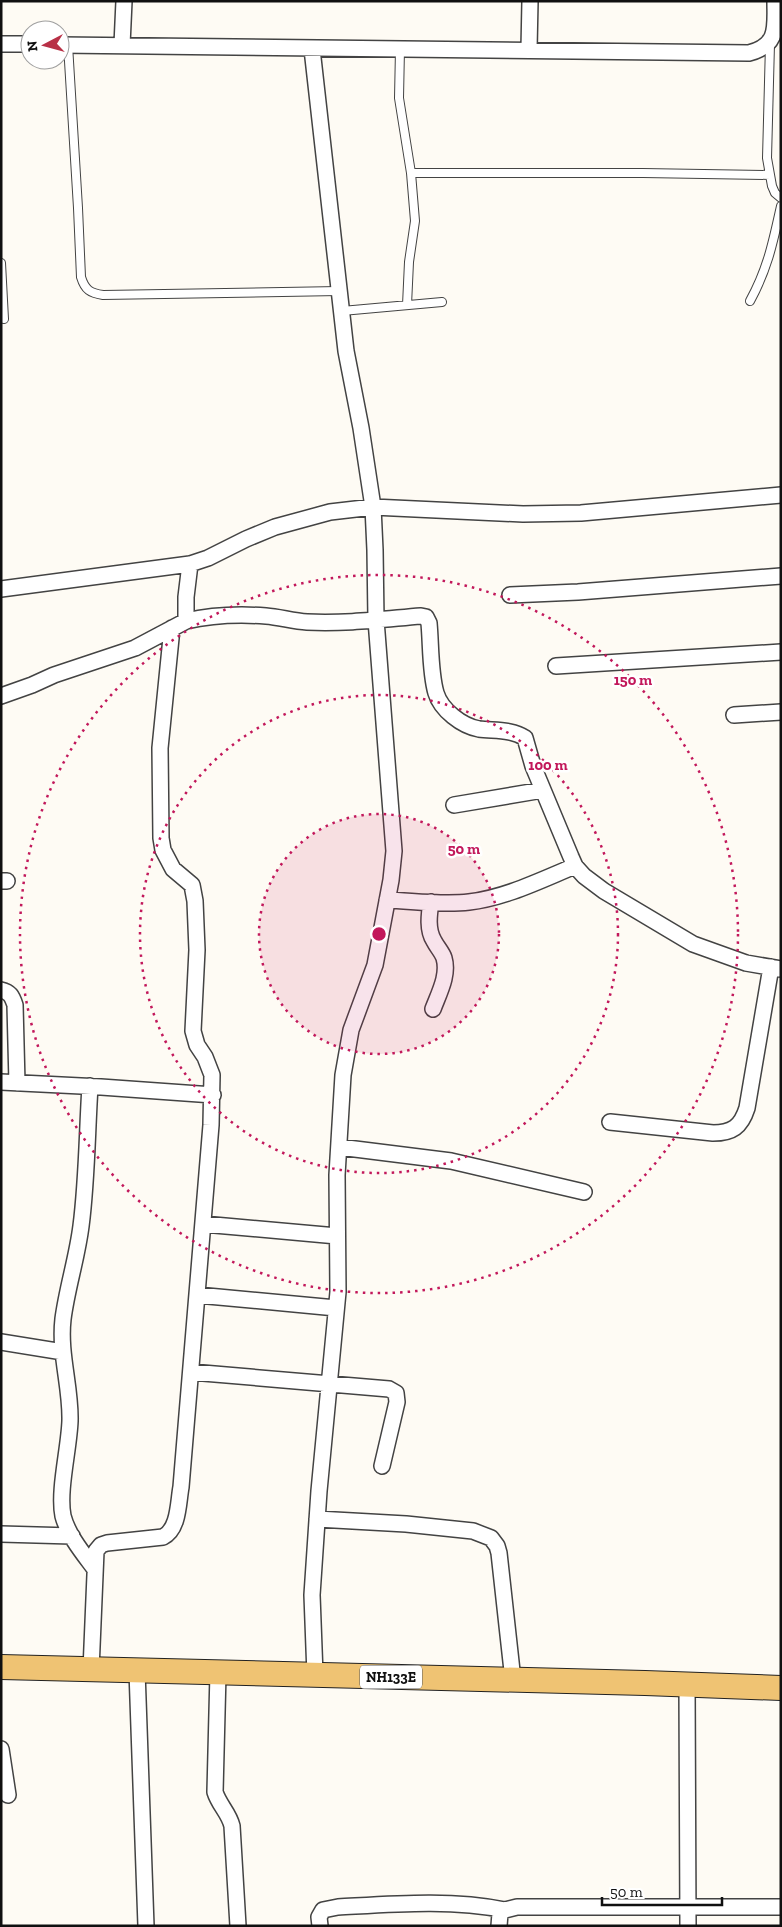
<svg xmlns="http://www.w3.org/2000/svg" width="782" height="1927" font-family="'Zilla Slab',serif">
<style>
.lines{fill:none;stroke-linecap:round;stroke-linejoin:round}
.lane-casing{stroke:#434343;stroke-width:10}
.street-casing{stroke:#434343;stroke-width:18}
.primary-casing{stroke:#212121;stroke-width:26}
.lane{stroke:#fff;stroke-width:8}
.street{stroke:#fff;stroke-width:15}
.primary{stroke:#efc373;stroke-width:24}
.ring{fill:none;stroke:#c2185b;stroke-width:2.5;stroke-dasharray:2.5 5}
.labels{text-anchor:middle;stroke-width:5;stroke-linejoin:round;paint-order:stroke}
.shield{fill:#fff;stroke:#585858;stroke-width:1}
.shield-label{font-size:14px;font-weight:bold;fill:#101010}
.centre{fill:#c2185b;stroke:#fff;stroke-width:2.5}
.ring-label{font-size:15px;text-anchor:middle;font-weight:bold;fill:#c2185b;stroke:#fff;stroke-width:5;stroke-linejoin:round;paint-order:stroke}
</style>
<rect width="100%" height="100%" fill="#fefbf4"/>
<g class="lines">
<g class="lane-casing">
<path id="lane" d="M770,44l-3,114 5,28 3,7 6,5
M68,45l10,163 3,69c4,13 9,16 22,18l236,-4
M400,49l-1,49 12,75 4,48 -6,41 -2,43
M411,173h232l127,2
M1,263l3,56
M750,301c18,-33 23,-59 31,-95
M342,311l100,-9"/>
</g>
<g class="street-casing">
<path id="street" d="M1,44h29
M60,45c230,4 460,4 689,8 30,-8 26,-26 26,-52
M122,45l2,-44
M312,49l34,302 15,77 12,79 2,43 1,70 18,231 -3,29 -16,85 -24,65 -8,45 -6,100 1,117 -19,199 -7,104 3,80
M529,49l1,-48
M1,589l189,-25 18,-6 38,-19 29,-12 55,-15 43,-5 150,7 58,-1 200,-18
M510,595l68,-3 203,-16
M186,621v-24l4,-33
M556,666l225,-14
M1,696l31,-11 22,-10 81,-27 51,-27c26,-6 53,-7 80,-5 13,1 27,5 41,6 38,2 77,-3 114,-6l5,1 3,6c2,21 1,50 7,70 5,17 26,33 43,36 15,2 33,0 46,9l8,28 38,91 4,9 9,10 20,15 89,53 53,19 35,6
M734,715l47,-3
M454,805l89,-15
M1,881h6
M387,900c27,1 55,5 82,2 36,-4 72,-22 106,-36
M431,902c-2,13 -4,28 3,39 3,6 8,11 10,17 5,17 -5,35 -11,51
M1,990c9,2 11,6 14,15l2,78
M1,1082l100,5 112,8
M90,1086c-3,47 -3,94 -9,140 -4,32 -14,62 -18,93 -4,35 8,68 7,102 -1,28 -12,70 -7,95 5,19 19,36 31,52
M610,1122l103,11c19,0 28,-6 34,-25l24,-141
M339,1147l112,14 133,31
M203,1224l134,12
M197,1295l139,13
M1,1342l62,10
M191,1372l198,17 7,4 1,9 -15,64
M317,1519l89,5 67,7 18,7 6,8 2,7 14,127
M1,1534l71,2
M91,1670l5,-119 5,-6 6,-2 56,-6c16,-8 15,-34 18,-50l30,-362 1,-50 -7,-18 -8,-12 -4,-14 4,-81 -2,-49 -3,-16 -19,-16 -10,-19 -2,-12 -1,-90 12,-120
M137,1671l9,255
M218,1673l-3,119c4,13 14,21 17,34l6,100
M687,1685l1,241
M1,1749l7,46
M320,1926l-1,-9 4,-7 15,-3c55,-3 113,-8 167,3
M499,1926l1,-13 5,-3 12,-3h264"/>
</g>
<g class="primary-casing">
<path id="primary" d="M1,1667l644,16 136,5"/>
</g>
<use href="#lane" class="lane"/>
<use href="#street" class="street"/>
<use href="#primary" class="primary"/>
</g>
<circle cx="379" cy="934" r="120" fill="#c2185b" fill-opacity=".12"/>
<g class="ring">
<circle cx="379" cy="934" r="120"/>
<circle cx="379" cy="934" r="239"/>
<circle cx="379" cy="934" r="359"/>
</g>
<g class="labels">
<rect class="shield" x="360" y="1665.5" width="62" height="23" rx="4"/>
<g class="shield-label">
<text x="391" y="1682">NH133E</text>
</g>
</g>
<circle cx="379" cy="934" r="8" class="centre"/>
<g class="ring-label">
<text x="633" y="685">150 m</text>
<text x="548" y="770">100 m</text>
<text x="464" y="854">50 m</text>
</g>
<rect width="782" height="1927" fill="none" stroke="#101010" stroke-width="5"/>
<g transform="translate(45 45) rotate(264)"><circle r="24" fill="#ffffff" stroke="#9f9f9f"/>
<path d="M0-4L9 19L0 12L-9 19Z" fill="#b83046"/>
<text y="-8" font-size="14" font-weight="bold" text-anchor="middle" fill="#101010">N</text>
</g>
<path d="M602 1897v8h120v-8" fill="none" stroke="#101010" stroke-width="2.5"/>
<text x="610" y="1897" font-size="15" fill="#101010" stroke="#ffffff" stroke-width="4" paint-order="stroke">50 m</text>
</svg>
